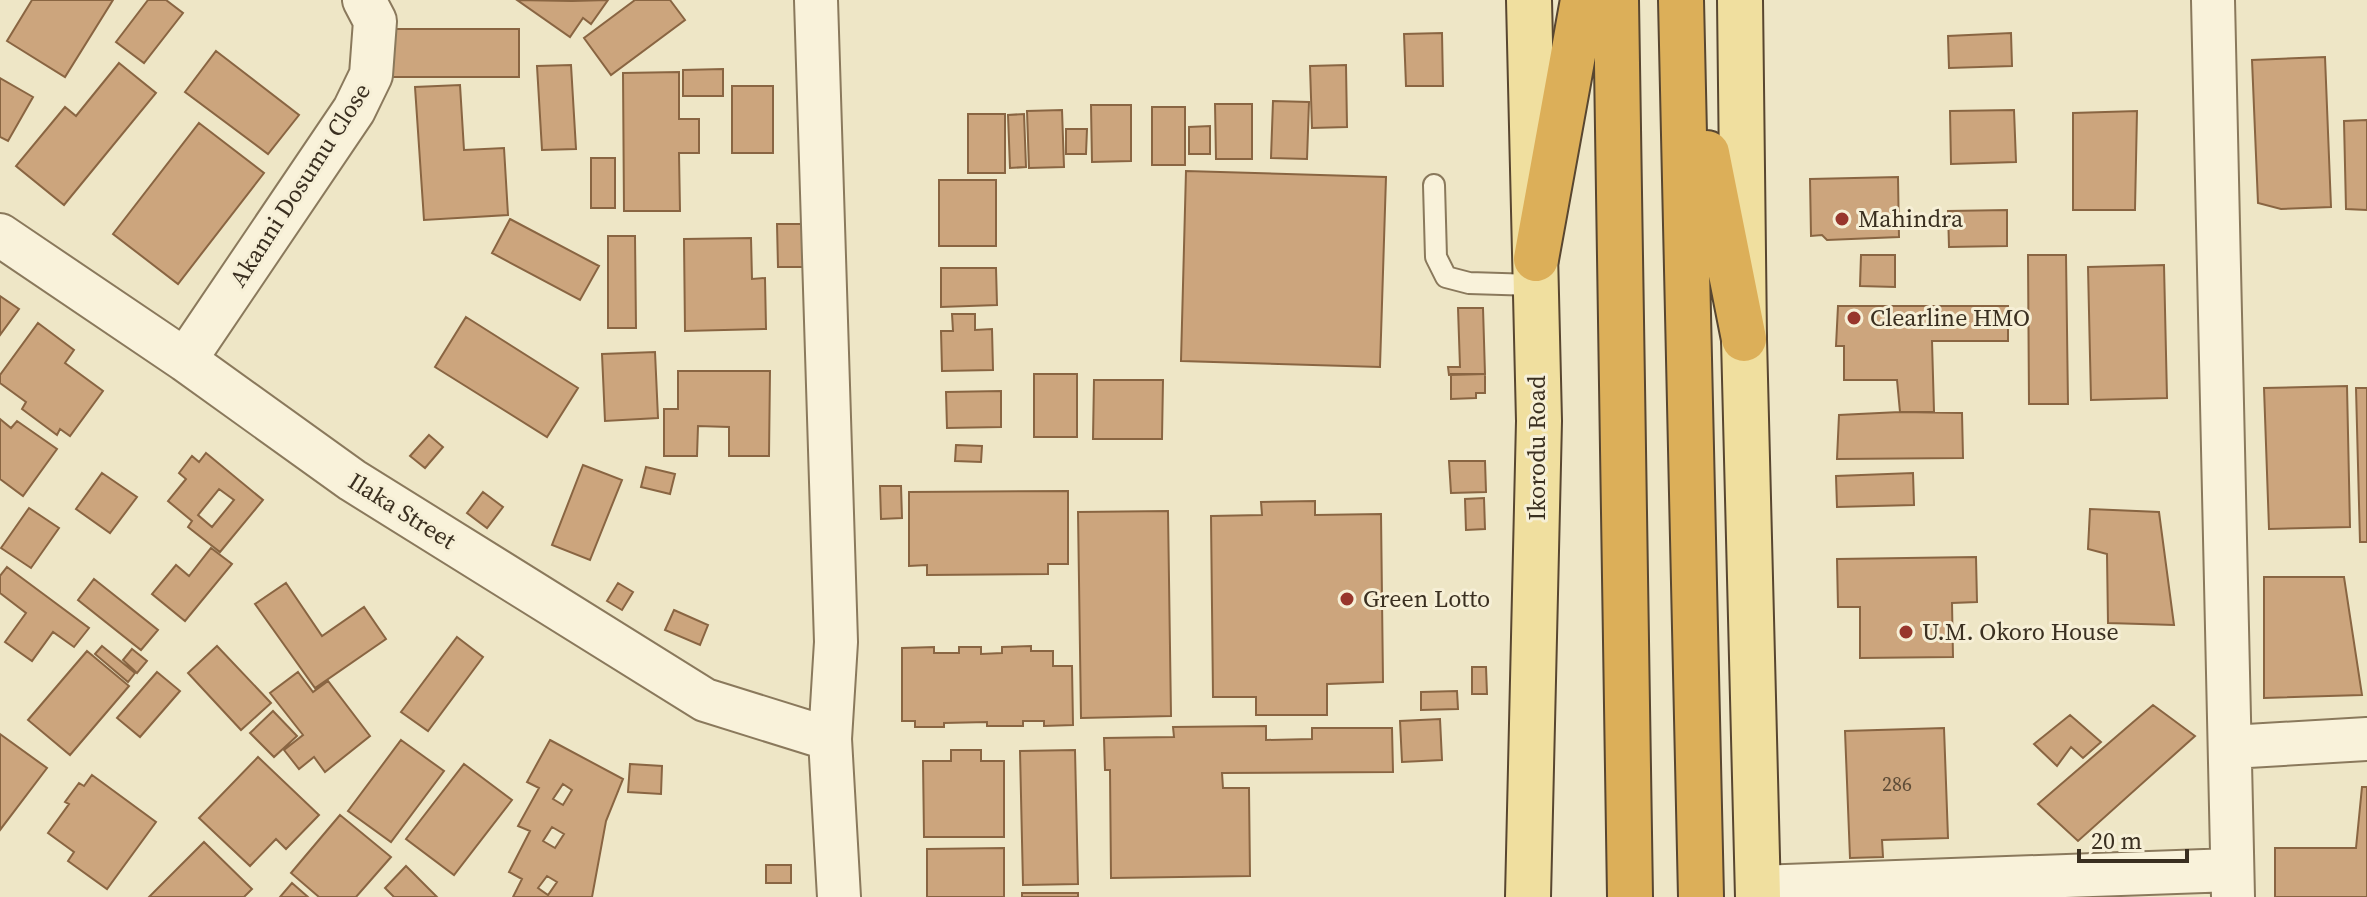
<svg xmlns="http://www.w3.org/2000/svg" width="2367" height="897" font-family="'Source Serif 4',serif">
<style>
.building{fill:#cca57d;stroke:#896542;stroke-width:2;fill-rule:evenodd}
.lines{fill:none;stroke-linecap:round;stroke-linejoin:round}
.lane-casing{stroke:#8a795c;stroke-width:24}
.street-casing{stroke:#8a795c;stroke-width:46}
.primary-casing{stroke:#584630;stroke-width:48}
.highway-casing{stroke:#584630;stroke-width:48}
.lane{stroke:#f9f2da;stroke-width:20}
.street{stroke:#f9f2da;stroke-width:42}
.primary{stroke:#f0df9f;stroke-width:44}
.highway{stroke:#dcaf59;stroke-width:44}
.poi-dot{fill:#98362c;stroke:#f6efd6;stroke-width:3}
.labels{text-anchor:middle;stroke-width:6;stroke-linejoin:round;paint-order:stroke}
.number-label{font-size:20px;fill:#5e4c37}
.street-label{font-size:24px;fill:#3a2f20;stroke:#f6efd6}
.poi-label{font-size:24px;fill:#3a2f20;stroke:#f6efd6;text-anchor:start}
</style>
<rect width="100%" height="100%" fill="#eee6c6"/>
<path class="building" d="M32,0h81l-48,77 -58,-36z
M148,0h18l17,13 -39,50 -28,-21z
M517,0l55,1 36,-1 -17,24 -8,-6 -13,19z
M635,0h35l15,20 -74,55 -27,-37z
M386,29h133v48h-133z
M1442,33l1,53h-37l-2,-52z
M2011,33l1,33 -63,2 -1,-32z
M216,51l83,64 -31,39 -83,-62z
M2325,57l6,150 -50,2 -23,-6 -6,-143z
M119,63l37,30 -92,112 -48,-39 49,-59 11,9z
M571,65l5,84 -34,1 -5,-84z
M1346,65l1,62 -35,1 -2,-62z
M723,69v27h-40v-26z
M679,72v47h20v34h-20l1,58h-56l-1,-138z
M0,78l33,19 -25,44 -8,-4z
M460,85l4,65 40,-2 4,67 -84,5 -9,-133z
M732,86h41v67h-41z
M1273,101l36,1 -2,57 -36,-1z
M1215,104h37v55h-36z
M1091,105h40v56l-39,1z
M1152,107h33v58h-33z
M1062,110l2,57 -35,1 -2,-57z
M2014,110l2,52 -65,2 -1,-53z
M2137,111l-2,99h-62v-97z
M968,114h37v59h-37z
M1024,114l2,53 -16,1 -2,-53z
M2367,120v90l-21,-1 -2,-88z
M199,123l65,50 -86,111 -65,-50z
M1210,126v28h-21v-27z
M1066,129h21l-1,25h-20z
M591,158h24v50h-24z
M1186,171l200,6 -6,190 -199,-6z
M1898,177l1,60 -72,3 -5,-5 -11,1 -1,-57z
M939,180h57v66h-57z
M2007,210v36l-58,1 -1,-36z
M510,219l89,47 -19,34 -88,-47z
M777,224h28l1,43h-28z
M608,236h27l1,92h-28z
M751,238l1,41 13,-1 1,51 -81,2 -1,-92z
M1861,255h34v32l-35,-1z
M2028,255h38l2,149h-39z
M2164,265l3,133 -76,2 -3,-133z
M941,268h55l1,37 -56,2z
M0,296l19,13 -19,26z
M1838,306h170v35h-76l2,71h-34l-3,-32h-53v-34h-8z
M1458,308h25l2,66 -36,1 -1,-8h12z
M952,314h23v16l17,-1 1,41 -51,1 -1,-40h12z
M466,317l112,71 -31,49 -112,-70z
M38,323l36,27 -9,13 38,28 -33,45 -10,-7 -3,6 -35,-26 4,-7 -26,-19v-8z
M655,352l3,66 -53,3 -3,-67z
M678,371h92l-1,85h-40v-29l-31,-1 -1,30h-33v-47h14z
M1034,374h43v63h-43z
M1451,374h34v19h-9v5l-25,1z
M1094,380h69l-1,59h-69z
M2347,386l3,141 -81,2 -5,-141z
M2356,388h11v154h-7z
M1001,391v36l-54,1 -1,-36z
M1900,412l62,1 1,45 -126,1 2,-44z
M0,419l11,9 6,-7 40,28 -34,47 -23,-17z
M429,435l14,12 -18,21 -15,-12z
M956,445l26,1 -1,16 -26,-1z
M206,453l57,47 -43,52 -32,-25 4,-6 -24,-20 18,-22 -7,-6 13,-17 7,6zM219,489l15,11 -22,27 -14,-12z
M1449,461h36l1,31 -35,1z
M583,465l39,15 -32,80 -38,-15z
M646,467l29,7 -5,20 -29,-7z
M102,473l35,24 -27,36 -34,-24z
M1913,473l1,32 -77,2 -1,-31z
M880,486h21l1,32 -21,1z
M1068,491v73h-20v10l-121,1v-10l-18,1v-74z
M483,492l20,15 -16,21 -20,-15z
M1484,498l1,31 -19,1 -1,-31z
M1315,501v14l66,-1 2,168 -56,2v31h-71v-18h-43l-2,-181 51,-1 -1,-13z
M29,508l30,20 -28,40 -30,-20z
M2090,509l69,3 15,113 -66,-2 -1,-69 -19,-5z
M1168,511l3,205 -90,2 -3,-206z
M211,548l21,16 -47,57 -33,-27 24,-29 13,11z
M1976,557l1,45 -25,1 1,54 -93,1v-51h-22l-1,-48z
M7,567l82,61 -15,19 -21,-15 -21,29 -27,-19 21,-29 -26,-20v-17z
M2264,577h80l18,118 -98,3z
M94,579l64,51 -17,20 -63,-50z
M286,583l36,53 42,-29 22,32 -71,49 -60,-84z
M618,583l15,9 -11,18 -15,-9z
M674,610l34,15 -8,20 -35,-15z
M457,637l26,20 -55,74 -27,-19z
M102,646l33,27 -7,9 -33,-28z
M217,646l54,57 -30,27 -53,-57z
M1031,646v5h22v15h19l1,59 -29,1v-5h-21v5h-36v-4l-43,1v4h-29v-6h-13v-73l32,-1v6h25v-6h22v7l21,-1v-6z
M132,649l15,12 -10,12 -14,-13z
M87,651l42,35 -59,69 -42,-35z
M1472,667h14l1,27h-15z
M157,672l23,19 -40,46 -23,-19z
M298,672l15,20 15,-11 42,55 -45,36 -11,-15 -15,12 -15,-19 19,-15 -33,-42z
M1457,691l1,18 -37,1v-18z
M2153,705l42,31 -117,105 -40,-37z
M273,711l24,25 -23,21 -24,-24z
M2070,715l31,27 -18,16 -12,-11 -14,19 -23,-22z
M1440,719l2,41 -40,2 -2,-41z
M1266,726v14l46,-1v-11h80l1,44 -171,1 1,15h26l1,88 -139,2 -1,-108h-5l-1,-32 70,-1 -1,-10z
M1944,728l4,110 -66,2 1,17 -33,1 -5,-127z
M0,734l47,34 -47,62z
M401,740l43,31 -53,71 -43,-31z
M550,740l73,39 -17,42 -14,76h-79l9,-18 -13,-7 21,-41 -12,-5 21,-38 -12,-6zM563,784l9,6 -9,15 -10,-6zM552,827l12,7 -9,14 -12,-7zM547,876l10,6 -9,13 -10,-7z
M951,750h30v11h23v76h-80l-1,-76h28z
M1075,750l3,134 -55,1 -3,-134z
M258,757l61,58 -33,34 -10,-10 -26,27 -51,-48z
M464,764l48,36 -58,75 -48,-36z
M630,764l32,2 -1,28 -33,-2z
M92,775l64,47 -49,67 -39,-28 6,-9 -26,-19 21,-29 -4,-2 14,-19 5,3z
M2362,787h5v110h-92v-49h81z
M340,815l51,42 -35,40h-37l-28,-24z
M204,842l48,47 -8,8h-95z
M1004,848v49h-77v-48z
M766,865h25v18h-25z
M406,866l31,31h-43l-9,-9z
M292,883l16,14h-28z
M1022,893h56v4h-56z"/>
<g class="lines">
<g class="lane-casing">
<path id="lane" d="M1434,185l2,72 10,20 23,6 67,2"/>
</g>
<g class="street-casing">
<path id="street" d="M816,0l20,642 -6,97 9,158
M2213,0l20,897
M0,235l185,125 167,120 353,220 125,39
M185,360l169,-250 17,-35 4,-54 -11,-21
M2231,747l136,-8
M1758,887l474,-17"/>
</g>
<g class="primary-casing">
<path id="primary" d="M1740,0l4,339 14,558
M1528,897l11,-476 -10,-421"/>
</g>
<g class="highway-casing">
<path id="highway" d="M1616,0l14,897
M1681,0l20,897
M1707,153l37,186
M1536,259l47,-259"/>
</g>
<use href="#lane" class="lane"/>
<use href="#street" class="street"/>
<use href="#primary" class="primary"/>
<use href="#highway" class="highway"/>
</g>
<g class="poi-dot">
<circle cx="1842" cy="219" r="8"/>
<circle cx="1854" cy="318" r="8"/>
<circle cx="1347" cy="599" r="8"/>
<circle cx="1906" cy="632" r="8"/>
</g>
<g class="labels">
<g class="number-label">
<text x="1897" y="791">286</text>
</g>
<g class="street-label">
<text transform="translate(300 185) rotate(-57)" y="8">Akanni Dosumu Close</text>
<text transform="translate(1537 448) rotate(-90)" y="8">Ikorodu Road</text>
<text transform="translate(402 511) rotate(32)" y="8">Ilaka Street</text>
</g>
<g class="poi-label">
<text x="1858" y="227">Mahindra</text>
<text x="1870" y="326">Clearline HMO</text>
<text x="1363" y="607">Green Lotto</text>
<text x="1922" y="640">U.M. Okoro House</text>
</g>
</g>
<path d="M2079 849v12h108v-12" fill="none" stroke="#3a2f20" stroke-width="4"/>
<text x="2091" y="849" font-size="24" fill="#3a2f20" stroke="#f6efd6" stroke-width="6" paint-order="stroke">20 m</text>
</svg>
